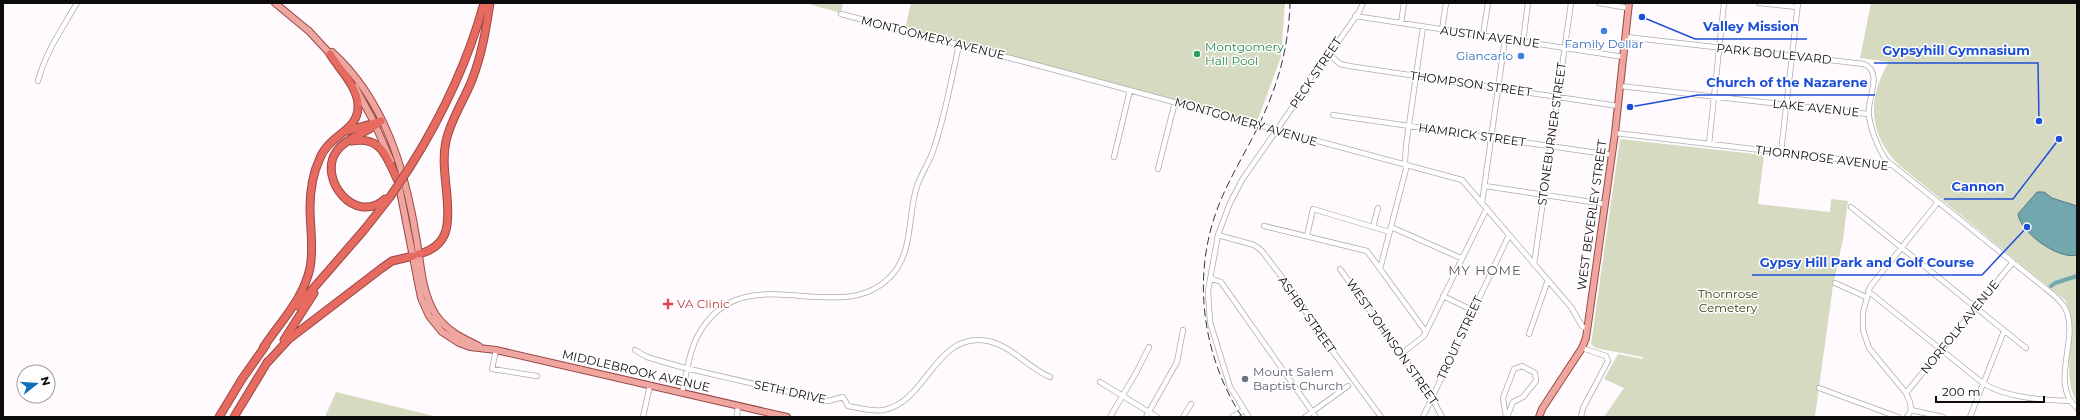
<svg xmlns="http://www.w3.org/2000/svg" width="2080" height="420" font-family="Montserrat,sans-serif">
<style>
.green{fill:#d5dac0}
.water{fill:#73a7ae;stroke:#54787e}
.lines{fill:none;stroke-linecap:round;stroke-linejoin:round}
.canal{stroke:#73a7ae;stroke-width:4}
.minor-casing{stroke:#afacaf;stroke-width:6}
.major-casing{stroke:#9a4943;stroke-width:8}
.highway-casing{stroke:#9a4943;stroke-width:9}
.minor{stroke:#fff;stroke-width:4.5}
.major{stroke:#f0a6a0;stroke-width:6}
.highway{stroke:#e66a60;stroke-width:7}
.rail{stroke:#363436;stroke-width:1;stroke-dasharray:8 4;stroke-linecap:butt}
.highway-bridge-casing{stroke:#9a4943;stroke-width:9;stroke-linecap:butt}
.highway-bridge{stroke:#e66a60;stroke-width:7}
.shop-dot{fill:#3f7fe0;stroke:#fff;stroke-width:1.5}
.leisure-dot{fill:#2e9e5b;stroke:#fff;stroke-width:1.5}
.health-dot{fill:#e0444e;stroke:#fff;stroke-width:1.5}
.worship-dot{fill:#6b7280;stroke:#fff;stroke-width:1.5}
.labels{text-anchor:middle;stroke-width:3;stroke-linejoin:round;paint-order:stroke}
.street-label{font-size:12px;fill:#0d0c0d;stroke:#fff}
.shop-label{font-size:12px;fill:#366cbe;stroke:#fff}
.leisure-label{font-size:12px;fill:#27864d;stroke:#fff;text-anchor:start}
.park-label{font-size:12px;fill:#3a3f0e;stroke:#fff}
.health-label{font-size:12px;fill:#be3a42;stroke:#fff;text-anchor:start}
.worship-label{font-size:12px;fill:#5b616d;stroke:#fff;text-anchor:start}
.neighbourhood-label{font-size:13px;letter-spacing:1px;fill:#595659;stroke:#fff}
.leader{fill:none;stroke:#1d4ed8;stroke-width:1.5}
.callout-dot{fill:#1d4ed8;stroke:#fff;stroke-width:1.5}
.callout-label{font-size:13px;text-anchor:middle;font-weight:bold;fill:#1d4ed8;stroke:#fff;stroke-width:3;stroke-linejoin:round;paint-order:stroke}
</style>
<rect width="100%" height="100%" fill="#fefafe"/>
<path class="green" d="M805,3h38l-2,10z
M911,3h374l-4,54 -24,65 -352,-93z
M1871,3h206v399c-18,-29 3,-69 -12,-102l-166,-135c-31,-31 -32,-67 -10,-103l-29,-4z
M1620,139l144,16 -6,49 72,8 1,-13 17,2 -5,38 -10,47 -18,130 2,1h-213l20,-29 -20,-9 14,-25 25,5v-2l-48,-9 -4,-4z
M336,392l102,25h1h-114z"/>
<path class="water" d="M2037,192h7l8,6 25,8v49c-19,5 -57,-23 -59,-41z"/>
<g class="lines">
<path class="canal" d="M2051,286l4,-3 22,-7"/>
<g class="minor-casing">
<path id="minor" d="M1599,3l29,5
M1759,3l38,4
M841,14l188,49 433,117 109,127 11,19 5,3
M1355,16l269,41
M1401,23l3,-20
M1442,30l4,-27
M1483,35l5,-32
M1626,37l238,27c20,9 2,36 5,52 2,14 9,32 17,44l159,128c8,6 17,13 21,22 13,31 -17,74 11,98
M1523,42l5,-39
M1328,53l12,11 9,2 269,40
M38,81c8,-30 24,-52 39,-78
M1620,86l248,28
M1333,115l279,40
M1615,133l276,32
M1709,144l15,-141
M1781,152l17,-149
M1114,157l16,-67
M1158,169l17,-67
M1485,186l120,18
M1482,203l23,-164
M1851,207l175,141
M1264,226l103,25 59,81
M1373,227l5,-19
M1391,227l70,31
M1218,235l36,10 8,6 38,50 12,22 69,94
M1307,236l6,-27 77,23
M1534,265l37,-262
M1340,269l92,129 10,19
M1380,269l26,-100 -1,-7 1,-16 17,-119
M1210,278l11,4 95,135
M1835,283l31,14
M1868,291l116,93c24,14 58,16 86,17
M1443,296l31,15
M1529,334l19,-54
M496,350l-4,19 45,7
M635,350l12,7 34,10 147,34 15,-4 5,9c12,2 24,6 36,4 44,-9 51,-79 104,-69 24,5 40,27 62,36
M1401,354l23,-18 63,-128
M1100,382l57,35
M1819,388l79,29
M682,392c5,-18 6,-38 15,-55 45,-86 141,-6 193,-60 24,-24 17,-60 27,-91 4,-12 12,-23 16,-35 12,-34 18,-71 26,-106
M1906,393l107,-131
M1911,410l32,7
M643,417l7,-32
M737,417l1,-12
M1110,417l27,-46 12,-24
M1146,417l31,-55 6,-32
M1183,417l8,-13
M1232,417l12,-7
M1249,417l-19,-30 -20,-65 -2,-31 10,-56 12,-32 12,-23 59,-85 18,-32 16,-17 24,-34 4,-9
M1305,417l43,-31
M1423,417l86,-182
M1506,417l-3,-19 11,-29 8,-3 13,7 1,8 -13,16 -10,5 -6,15
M1581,417l2,-9 25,-47 -2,-5 -24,-8
M1907,417l4,-7 -1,-8 -4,-9 -37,-45 -6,-18v-18l7,-25 68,-85
M1970,417l34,-86"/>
</g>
<g class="major-casing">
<path id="major" d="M275,3l35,29
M308,30l25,27
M332,52c52,47 73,117 84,184 5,26 5,56 20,79 11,16 26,23 43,31
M355,87l19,35 17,39
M398,181l23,117 8,18 13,16 17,11 11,4 26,3 291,67
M1539,417l3,-8 40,-61 4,-10 29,-205 14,-130"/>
</g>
<g class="highway-casing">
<path id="highway" d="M381,121c-13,12 -35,16 -45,31 -18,27 19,74 49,47
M347,131l34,-10
M351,141c31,-5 35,15 46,38
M410,167c32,-51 58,-105 74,-164
M419,254c15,-4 26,-13 28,-29 4,-27 -7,-56 -1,-84 5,-22 18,-41 26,-61 10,-26 14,-51 18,-77
M298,306l66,-76 26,-33
M284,340l30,-47
M263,348c17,-26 40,-48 47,-80 4,-20 0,-40 0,-60 0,-16 3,-35 10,-50 9,-23 38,-27 38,-51 1,-19 -19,-38 -28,-53
M266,364l23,-25 93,-71 10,-7 21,-5
M219,417l23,-38 24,-34
M234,417l34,-56"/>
</g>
<use href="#minor" class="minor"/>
<use href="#major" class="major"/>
<use href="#highway" class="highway"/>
<path class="rail" d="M1242,417c-41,-63 -51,-145 -22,-215 13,-32 33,-61 46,-93 15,-34 23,-69 24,-106"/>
<g class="highway-bridge-casing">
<path id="highway-bridge" d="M390,197l20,-30"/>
</g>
<use href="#highway-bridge" class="highway-bridge"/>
</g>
<g class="shop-dot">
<circle cx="1604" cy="31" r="4"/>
<circle cx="1521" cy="56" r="4"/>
</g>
<circle class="leisure-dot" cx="1197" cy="54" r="4"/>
<path class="health-dot" d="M666 298h4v4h4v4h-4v4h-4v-4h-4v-4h4z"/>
<circle class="worship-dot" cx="1245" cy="379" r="4"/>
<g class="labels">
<g class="street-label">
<text transform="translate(1490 37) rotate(8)" y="4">AUSTIN AVENUE</text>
<text transform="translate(933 38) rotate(14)" y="4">MONTGOMERY AVENUE</text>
<text transform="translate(1774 54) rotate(6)" y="4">PARK BOULEVARD</text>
<text transform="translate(1316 73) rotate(-56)" y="4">PECK STREET</text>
<text transform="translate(1471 84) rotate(8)" y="4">THOMPSON STREET</text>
<text transform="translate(1816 108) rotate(6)" y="4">LAKE AVENUE</text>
<text transform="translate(1246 122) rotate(16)" y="4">MONTGOMERY AVENUE</text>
<text transform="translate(1552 134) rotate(-82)" y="4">STONEBURNER STREET</text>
<text transform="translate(1472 135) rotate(8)" y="4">HAMRICK STREET</text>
<text transform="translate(1822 158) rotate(7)" y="4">THORNROSE AVENUE</text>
<text transform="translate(1592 215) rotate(-82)" y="4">WEST BEVERLEY STREET</text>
<text transform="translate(1307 315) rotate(55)" y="4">ASHBY STREET</text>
<text transform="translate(1960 327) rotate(-51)" y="4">NORFOLK AVENUE</text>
<text transform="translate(1460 338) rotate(-65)" y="4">TROUT STREET</text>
<text transform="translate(1392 342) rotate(55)" y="4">WEST JOHNSON STREET</text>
<text transform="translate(636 371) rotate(13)" y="4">MIDDLEBROOK AVENUE</text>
<text transform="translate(790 392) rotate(12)" y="4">SETH DRIVE</text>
</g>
<g class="shop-label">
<text x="1604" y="48">Family Dollar</text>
<text x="1513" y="60" text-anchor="end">Giancarlo</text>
</g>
<g class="leisure-label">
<text x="1205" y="51">Montgomery<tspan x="1205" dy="14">Hall Pool</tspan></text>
</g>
<g class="park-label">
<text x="1728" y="298">Thornrose<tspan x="1728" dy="14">Cemetery</tspan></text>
</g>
<g class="health-label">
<text x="677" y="308">VA Clinic</text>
</g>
<g class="worship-label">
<text x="1253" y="376">Mount Salem<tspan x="1253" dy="14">Baptist Church</tspan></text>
</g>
<g class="neighbourhood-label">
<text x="1485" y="275">MY HOME</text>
</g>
</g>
<path class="leader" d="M1642 17L1695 39H1807M2039 121L2038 63H1874M1630 107L1698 95H1875M2059 139L2013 199H1944M2027 227L1982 275H1752"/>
<g class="callout-dot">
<circle cx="1642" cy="17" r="4"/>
<circle cx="2039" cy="121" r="4"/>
<circle cx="1630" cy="107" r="4"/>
<circle cx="2059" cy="139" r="4"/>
<circle cx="2027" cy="227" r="4"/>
</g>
<g class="callout-label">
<text x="1751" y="31">Valley Mission</text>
<text x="1956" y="55">Gypsyhill Gymnasium</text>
<text x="1787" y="87">Church of the Nazarene</text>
<text x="1978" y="191">Cannon</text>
<text x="1867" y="267">Gypsy Hill Park and Golf Course</text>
</g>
<rect width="2080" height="420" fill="none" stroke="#0d0c0d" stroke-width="8"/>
<g transform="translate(36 384) rotate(73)"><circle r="19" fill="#ffffff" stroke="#9e9e9e"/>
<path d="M0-3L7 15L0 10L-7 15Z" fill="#0d70bc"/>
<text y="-6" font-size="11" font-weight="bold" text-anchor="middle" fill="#0d0c0d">N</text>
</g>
<path d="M1936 396v6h108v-6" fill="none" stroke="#0d0c0d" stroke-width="2"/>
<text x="1942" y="396" font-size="12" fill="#0d0c0d" stroke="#ffffff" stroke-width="3" paint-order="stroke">200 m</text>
</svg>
